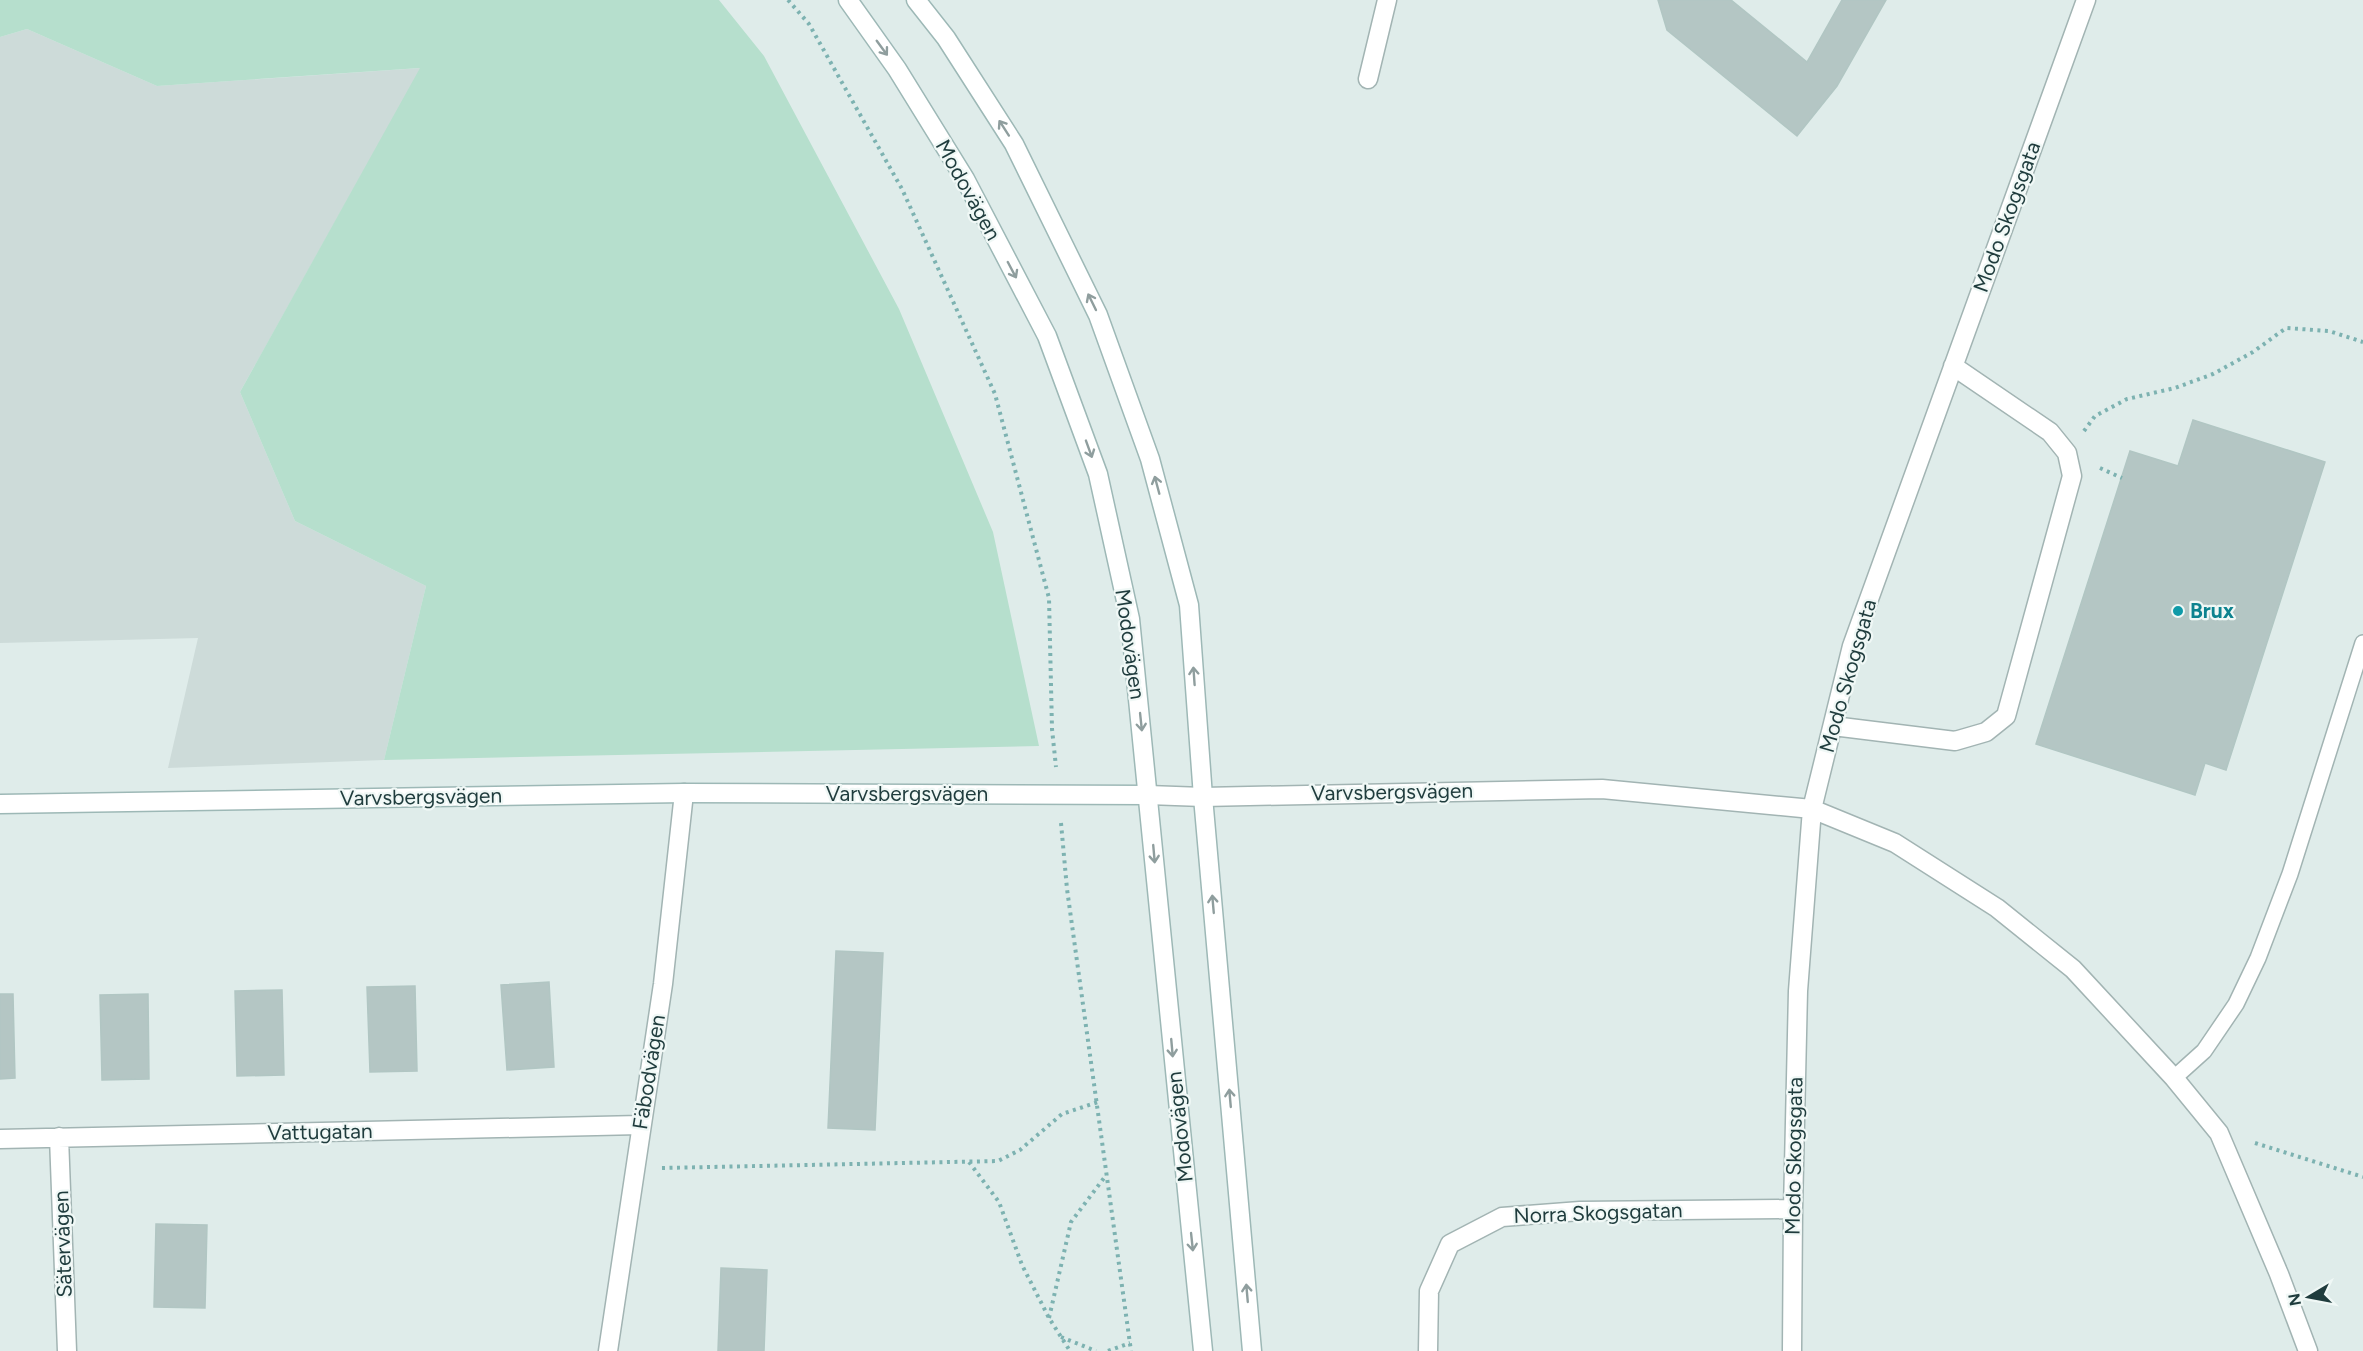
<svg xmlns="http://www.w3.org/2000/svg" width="2363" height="1351" font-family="Figtree,sans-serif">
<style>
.built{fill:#cddbd9}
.green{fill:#b6dfcd}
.building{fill:#b4c6c4;stroke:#b1c6c3;stroke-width:1.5}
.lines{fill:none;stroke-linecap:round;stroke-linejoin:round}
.lane-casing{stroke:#a2b4b3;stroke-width:18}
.street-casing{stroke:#a2b4b3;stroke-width:21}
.secondary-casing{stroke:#9db8b6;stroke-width:21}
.path{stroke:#7db2b1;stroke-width:4;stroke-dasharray:3 4.5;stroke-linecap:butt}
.lane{stroke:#fff;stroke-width:15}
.street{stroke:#fff;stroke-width:18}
.secondary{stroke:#fff;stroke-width:18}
.oneway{stroke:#8f9e9e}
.culture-dot{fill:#0f9aa8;stroke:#f0f8f6;stroke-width:2}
.labels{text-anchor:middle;stroke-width:4.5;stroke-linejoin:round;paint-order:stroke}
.street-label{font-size:21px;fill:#1f3c3d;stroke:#f0f8f6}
.culture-label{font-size:21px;font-weight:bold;fill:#0d838f;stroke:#f0f8f6;text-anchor:start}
</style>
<rect width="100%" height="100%" fill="#dfecea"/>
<path class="built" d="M27,29l130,57 264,-18 -181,324 55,129 131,65 -42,174 -216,8 30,-130 -198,5v-606z"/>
<path class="green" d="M0,0h719l45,56 135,253 94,223 46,214 -655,14 42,-174 -131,-65 -55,-129 180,-324 -263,18 -130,-57 -27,8z"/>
<path class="building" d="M1658,0h73l76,62 35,-62h44l-49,86 -40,50 -130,-106z
M2193,420l132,42 -99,308 -21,-7 -10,32 -159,-51 94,-293 48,15z
M836,951l47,2 -8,177 -47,-2z
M549,982l5,85 -47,3 -6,-85z
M415,986l2,85 -47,1 -3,-85z
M282,990l2,85 -47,1 -2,-85z
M0,994h13l2,84 -15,1z
M148,994l1,85 -47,1 -2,-85z
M156,1224l51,1 -2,83 -51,-1z
M721,1268l46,2 -3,81h-46z"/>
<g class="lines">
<g class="lane-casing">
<path id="lane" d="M2174,1078l30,-27 32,-47 22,-46 32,-84 73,-231"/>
</g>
<g class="street-casing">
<path id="street" d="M1368,79l19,-79
M1833,726l122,15 31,-9 20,-16 66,-240 -5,-23 -17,-21 -97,-66
M1148,795l55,2 399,-8 210,20 83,34 102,65 76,61 101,109 45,55 60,141 29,77
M59,1137l8,214
M0,1139l640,-14
M608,1351l55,-367 21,-191
M1428,1351l1,-60 21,-47 52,-27 78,-6 213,-2
M1792,1351l1,-142 5,-218 14,-182 40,-163 234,-646"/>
</g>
<g class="secondary-casing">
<path id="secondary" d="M848,0l49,69 68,110 82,157 51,138 32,145 73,732
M916,0l30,38 68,106 84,171 52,144 39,146 14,192 49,554
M0,804l684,-11 464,2"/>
</g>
<path class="path" d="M788,0l21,24 93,165 93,205 54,204 3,131 4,38
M2084,431l11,-15 32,-17 48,-11 38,-14 40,-22 33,-24 43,3 34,11
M2100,468l22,10
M1061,823l6,66 64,462
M2255,1143l108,34
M969,1162l30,40 23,63 27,53 21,33
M662,1168l336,-7 22,-11 42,-36 36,-12
M1049,1318l22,-96 36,-48
M1061,1337l35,14
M1108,1351l22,-8"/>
<use href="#lane" class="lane"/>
<use href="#street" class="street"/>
<use href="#secondary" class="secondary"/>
</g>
<defs><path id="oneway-shaft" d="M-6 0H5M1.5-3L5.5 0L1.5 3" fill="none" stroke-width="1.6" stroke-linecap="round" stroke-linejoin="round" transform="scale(1.5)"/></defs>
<g class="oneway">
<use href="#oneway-shaft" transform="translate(882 48) rotate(54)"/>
<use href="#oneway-shaft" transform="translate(1004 128) rotate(-123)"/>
<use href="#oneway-shaft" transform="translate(1012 270) rotate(62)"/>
<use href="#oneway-shaft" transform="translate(1092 302) rotate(-116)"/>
<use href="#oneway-shaft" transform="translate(1089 449) rotate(70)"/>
<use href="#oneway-shaft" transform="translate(1157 485) rotate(-105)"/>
<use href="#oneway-shaft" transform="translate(1194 676) rotate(-94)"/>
<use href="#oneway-shaft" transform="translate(1141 722) rotate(84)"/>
<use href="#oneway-shaft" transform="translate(1154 854) rotate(85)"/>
<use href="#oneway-shaft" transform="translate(1213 904) rotate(-95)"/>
<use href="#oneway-shaft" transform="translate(1172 1048) rotate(85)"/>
<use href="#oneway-shaft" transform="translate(1230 1098) rotate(-95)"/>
<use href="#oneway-shaft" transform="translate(1192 1242) rotate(84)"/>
<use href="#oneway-shaft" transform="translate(1247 1293) rotate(-95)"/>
</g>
<circle class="culture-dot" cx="2178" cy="611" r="6"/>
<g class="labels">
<g class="street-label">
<text transform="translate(968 190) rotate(61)" y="7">Modovägen</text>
<text transform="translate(2007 217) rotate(-70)" y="7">Modo Skogsgata</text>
<text transform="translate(1130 644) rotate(82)" y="7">Modovägen</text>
<text transform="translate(1848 676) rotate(-74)" y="7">Modo Skogsgata</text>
<text transform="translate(1392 792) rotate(-1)" y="7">Varvsbergsvägen</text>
<text x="907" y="801">Varvsbergsvägen</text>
<text transform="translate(421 797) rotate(-1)" y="7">Varvsbergsvägen</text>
<text transform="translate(649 1072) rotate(-81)" y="7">Fäbodvägen</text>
<text transform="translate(1180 1127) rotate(-96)" y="7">Modovägen</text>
<text transform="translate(320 1132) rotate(-1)" y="7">Vattugatan</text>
<text transform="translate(1794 1156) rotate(-89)" y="7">Modo Skogsgata</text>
<text transform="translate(1598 1213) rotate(-2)" y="7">Norra Skogsgatan</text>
<text transform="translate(63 1244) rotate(-92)" y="7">Sätervägen</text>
</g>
<g class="culture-label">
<text x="2190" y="618">Brux</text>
</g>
</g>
<g transform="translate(2309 1297) rotate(260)" stroke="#f0f8f6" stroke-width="4.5" paint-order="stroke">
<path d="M0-4.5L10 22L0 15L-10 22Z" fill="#1f3c3d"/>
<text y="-9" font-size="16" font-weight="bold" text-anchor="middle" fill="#1f3c3d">N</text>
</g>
</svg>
